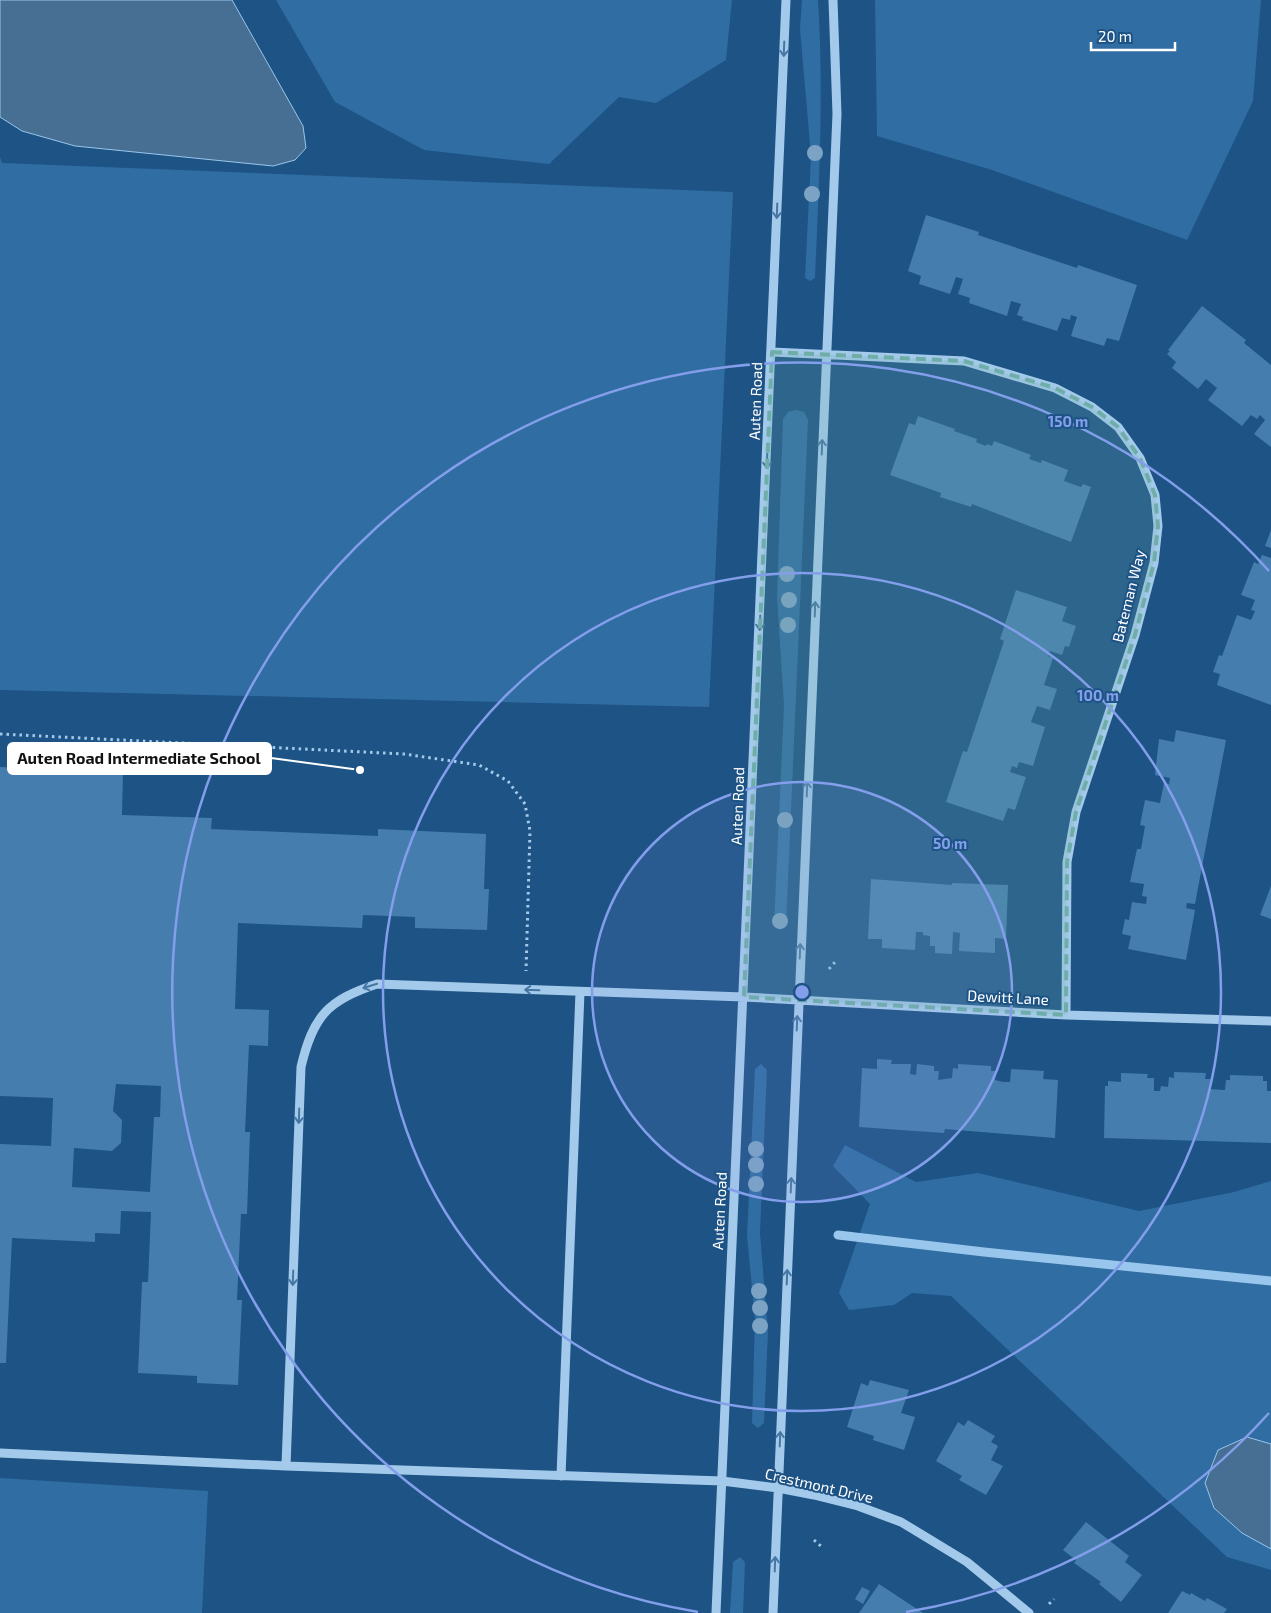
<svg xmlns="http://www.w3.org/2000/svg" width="1271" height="1613" font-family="'Exo 2',sans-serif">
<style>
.green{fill:#306da3}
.water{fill:#476f93;stroke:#98c6ed}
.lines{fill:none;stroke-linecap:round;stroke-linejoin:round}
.stream{stroke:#98c6ed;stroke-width:9}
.building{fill:#457dae;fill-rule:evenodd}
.path{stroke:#a4caeb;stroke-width:3;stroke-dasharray:2.5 4;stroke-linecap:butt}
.minor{stroke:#a4caeb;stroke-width:9}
.tree{fill:#7ca2c4}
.oneway{stroke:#4677a4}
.marked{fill:#6fada8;fill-opacity:0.2;stroke:#6fada8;stroke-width:4;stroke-dasharray:10 6;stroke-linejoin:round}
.ring{fill:none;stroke:#839eea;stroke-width:2.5}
.labels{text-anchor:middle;stroke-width:4;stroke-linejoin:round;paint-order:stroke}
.street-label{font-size:15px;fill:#fff;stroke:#1d5385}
.centre{fill:#839eea;stroke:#1d5385;stroke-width:2.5}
.ring-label{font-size:15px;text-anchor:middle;font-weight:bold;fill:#839eea;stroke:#1d5385;stroke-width:4;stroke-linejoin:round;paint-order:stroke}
.leader{fill:none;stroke:#fff;stroke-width:2}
.callout-dot{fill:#fff;stroke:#1d5385;stroke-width:2}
.callout{fill:#fff;stroke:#fff;stroke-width:2}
.callout-label{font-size:16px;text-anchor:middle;font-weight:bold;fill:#111}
</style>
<rect width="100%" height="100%" fill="#1d5385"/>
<path class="green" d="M276,0h456l-6,60 -70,43 -37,-6 -70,67 -125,-14 -89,-48z
M802,0h16c6,93 1,186 -3,278l-5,3 -5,-3 6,-122 -11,-127z
M875,0h386l-8,101 -66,139 -195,-70 -115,-34z
M0,157l2,6 731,29 -24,515 -709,-17z
M796,410l8,2 4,8 -22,506 -6,4 -6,-4 10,-221 -7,-108 6,-178 5,-7z
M761,1064l6,6 -7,163 8,99 -4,91 -6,5 -6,-5 3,-104 -8,-83 8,-167z
M845,1145l71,37 62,-9 161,38 95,-19 37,-11v389l-44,-13 -276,-261 -39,-3 -18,12 -45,5 -10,-17 31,-89 -37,-38z
M0,1478l208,13 -6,122h-202z
M740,1557l5,5 -2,51h-13l3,-51z"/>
<path class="water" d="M0,0h232l71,126 3,22 -11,12 -22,6 -198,-20 -53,-15 -22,-14z
M1247,1437l24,7v105l-29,-16 -28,-25 -9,-25 13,-33z"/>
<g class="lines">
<path class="stream" d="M838,1235l146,17 287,29"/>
</g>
<path class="building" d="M926,215l53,17 -1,3 99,33 1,-3 59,20 -18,56 -12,-3 -3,8 -33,-10 6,-19 -6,-2 -1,5 -8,-2 -5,13 -35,-11 1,-3 -6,-2 4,-11 -10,-3 -4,15 -38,-13 1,-5 -12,-4 5,-15 -7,-2 -6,17 -31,-10 2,-8 -13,-5z
M1202,306l44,34 -2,3 27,22v82l-17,-13 11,-14 -5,-5 -3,4 -6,-4 -9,11 -34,-26 9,-12 -11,-9 -8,10 -26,-21 4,-6 -9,-8 3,-3 -2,-1z
M918,416l37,13 -1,2 23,8 -1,3 10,4 1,-2 5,2 2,-5 37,14 -2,4 12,4 1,-3 26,10 -4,11 17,6 2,-3 8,3 -20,55 -99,-38 -1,3 -31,-10 1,-4 -51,-18 19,-52 6,2z
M1271,530v18l-6,-2z
M1262,555l9,3v147l-54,-20 3,-11 -7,-2 6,-17 3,1 15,-41 14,5 4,-9 -4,-1 4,-10 -14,-5 13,-33 4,2z
M1016,590l51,17 -5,14 14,5 -7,21 -4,-1 -3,9 -12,-4 -2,5 5,2 -9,27 13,4 -7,21 -13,-4 -6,16 14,5 -12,39 -14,-4 -2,6 -5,-2 -2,6 16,5 -11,33 -7,-2 -5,13 -57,-19 17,-51 4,1 37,-111 -4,-2z
M1176,730l50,10 -31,164 -8,-1 -1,5 9,2 -9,50 -58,-11 3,-13 -9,-2 3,-15 4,1 3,-18 14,2 1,-7 -5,-1 2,-12 -14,-2 7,-33h4l4,-23 -5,-1 5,-25 15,3 4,-20 5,1 1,-6 -15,-3 4,-36 15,3z
M0,767l123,5 -1,43 90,3 -1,11 167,7v-7l108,5 -2,55h5l-2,41 -72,-2v-11l-52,-2 -1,13 -124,-5 -3,86 34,1 -1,36 -19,-1 -4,87h5l-3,82h-6l-4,86h5l-4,85 -41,-2v-7l-59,-3 4,-91h6l3,-70 -30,-1 -1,23 -25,-1v9l-83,-4 -6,125h-6v-219l51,2 2,-48 -53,-2zM116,1084l45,2 -1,31h-6l-4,75 -78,-5 2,-39 38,3 9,-8 1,-23 -9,-9z
M871,879l81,6v-2l56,2 -2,54 -11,-1v15l-36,-2 1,-18 -7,-1 -1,22 -17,-1v-7h-5v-10l-7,-1v-3h-7l-1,18 -33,-2v-9h-14z
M1271,886v33l-11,-4z
M877,1059l15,1 -1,4h20l-1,10 6,1 1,-11 17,2v5h5l-1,9 14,-2 1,-10 5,1v-5l33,2v5h5l-1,9 8,2h7l1,-13 33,2 -1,8 15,1 -3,58 -110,-9 -1,4 -85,-6 3,-59 15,1z
M1174,1072l32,1 -1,6h6l-1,10 15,1 1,-10h4v-5l33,1v5h4v10h4v52l-167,-5 1,-52h3v-5l13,1v-9l27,1 -1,4h7v13h6l1,-5 7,1 1,-10 5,1z
M870,1380l39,10 -8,23 14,4 -11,33 -31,-10 1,-4 -27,-9 14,-44 7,3z
M968,1420l27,16 -4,6 7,4 -7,14 12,6 -17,29 -27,-15 3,-4 -26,-15 22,-39 6,4z
M1086,1522l43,34 -4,6 17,13 -21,27 -22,-18 2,-2 -27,-19 2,-3 -13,-10z
M879,1584l44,29h-64z
M862,1587l8,4 -7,13 -8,-5z
M1182,1591l8,4 1,-2 14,8 2,-3 20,11 -3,4h-56z"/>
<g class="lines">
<path class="path" d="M0,734l404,20 75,11 29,16 17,23 5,27 -4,140
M829,969l6,-7
M814,1540l9,8
M1049,1604l5,-5"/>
<path class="minor" d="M772,352l192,9 91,27 37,19 26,20 22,31 15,37 3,31 -4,37 -19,72 -59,177 -9,50 -1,153
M0,1453l286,13 436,15 56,7 36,7 44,11 43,16 66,40 62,51
M286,1466l15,-399c12,-51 27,-67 76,-83l367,13 322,18 205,6
M561,1476l19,-484
M716,1613l70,-1613
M773,1613l64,-1499 -4,-114"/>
</g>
<g class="tree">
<circle cx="815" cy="153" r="8"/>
<circle cx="812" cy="194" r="8"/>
<circle cx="787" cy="574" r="8"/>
<circle cx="789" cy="600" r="8"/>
<circle cx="788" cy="625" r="8"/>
<circle cx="785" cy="820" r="8"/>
<circle cx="780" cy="921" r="8"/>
<circle cx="756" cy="1149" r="8"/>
<circle cx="756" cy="1165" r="8"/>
<circle cx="756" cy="1184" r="8"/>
<circle cx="759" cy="1291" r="8"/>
<circle cx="760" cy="1308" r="8"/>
<circle cx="760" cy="1326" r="8"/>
</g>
<defs><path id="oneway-shaft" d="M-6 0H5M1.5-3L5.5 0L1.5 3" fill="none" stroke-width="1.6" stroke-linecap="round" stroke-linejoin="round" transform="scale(1.25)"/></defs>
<g class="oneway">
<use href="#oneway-shaft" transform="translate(784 49) rotate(92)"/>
<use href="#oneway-shaft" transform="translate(777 211) rotate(92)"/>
<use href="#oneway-shaft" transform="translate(822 447) rotate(-88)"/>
<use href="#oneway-shaft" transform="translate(767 461) rotate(92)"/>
<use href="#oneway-shaft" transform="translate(815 609) rotate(-88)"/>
<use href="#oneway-shaft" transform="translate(760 623) rotate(92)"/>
<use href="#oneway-shaft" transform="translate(807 789) rotate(-88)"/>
<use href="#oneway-shaft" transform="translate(800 951) rotate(-88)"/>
<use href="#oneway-shaft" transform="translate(370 986) rotate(163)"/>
<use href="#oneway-shaft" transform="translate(532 990) rotate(-178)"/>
<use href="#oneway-shaft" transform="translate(797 1023) rotate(-88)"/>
<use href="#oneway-shaft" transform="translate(299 1116) rotate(92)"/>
<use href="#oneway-shaft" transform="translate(791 1185) rotate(-88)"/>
<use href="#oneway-shaft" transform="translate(787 1277) rotate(-88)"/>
<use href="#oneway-shaft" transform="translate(293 1278) rotate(92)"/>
<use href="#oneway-shaft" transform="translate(780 1439) rotate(-88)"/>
<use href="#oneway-shaft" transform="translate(775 1564) rotate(-88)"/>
</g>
<path class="marked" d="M772,352l192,9 91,27 37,19 26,20 22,31 15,37 3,31 -4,37 -19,72 -59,177 -9,50 -1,153 -322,-18z"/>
<circle cx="802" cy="992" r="210" fill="#839eea" fill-opacity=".12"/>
<g class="ring">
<circle cx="802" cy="992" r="210"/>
<circle cx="802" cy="992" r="419"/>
<path d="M1269 1413A629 629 0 0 1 906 1612M698 1612A629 629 0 1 1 1269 571"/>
</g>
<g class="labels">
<g class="street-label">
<text transform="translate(756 401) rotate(-88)" y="5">Auten Road</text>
<text transform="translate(1129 596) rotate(-76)" y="5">Bateman Way</text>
<text transform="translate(738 806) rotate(-88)" y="5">Auten Road</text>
<text transform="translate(1008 998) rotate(3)" y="5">Dewitt Lane</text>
<text transform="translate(720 1211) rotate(-87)" y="5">Auten Road</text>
<text transform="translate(819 1486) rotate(13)" y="5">Crestmont Drive</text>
</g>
</g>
<circle cx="802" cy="992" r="8" class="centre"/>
<g class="ring-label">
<text x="1068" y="427">150 m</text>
<text x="1098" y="701">100 m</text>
<text x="950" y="849">50 m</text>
</g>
<path class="leader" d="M360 770L271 758"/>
<circle class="callout-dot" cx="360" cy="770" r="5"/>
<rect class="callout" x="8" y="743" width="263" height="31" rx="5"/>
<g class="callout-label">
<text x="139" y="764">Auten Road Intermediate School</text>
</g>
<path d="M1091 42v8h84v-8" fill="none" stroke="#ffffff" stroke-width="2.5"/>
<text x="1098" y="42" font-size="15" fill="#ffffff" stroke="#1d5385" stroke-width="4" paint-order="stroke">20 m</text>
</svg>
